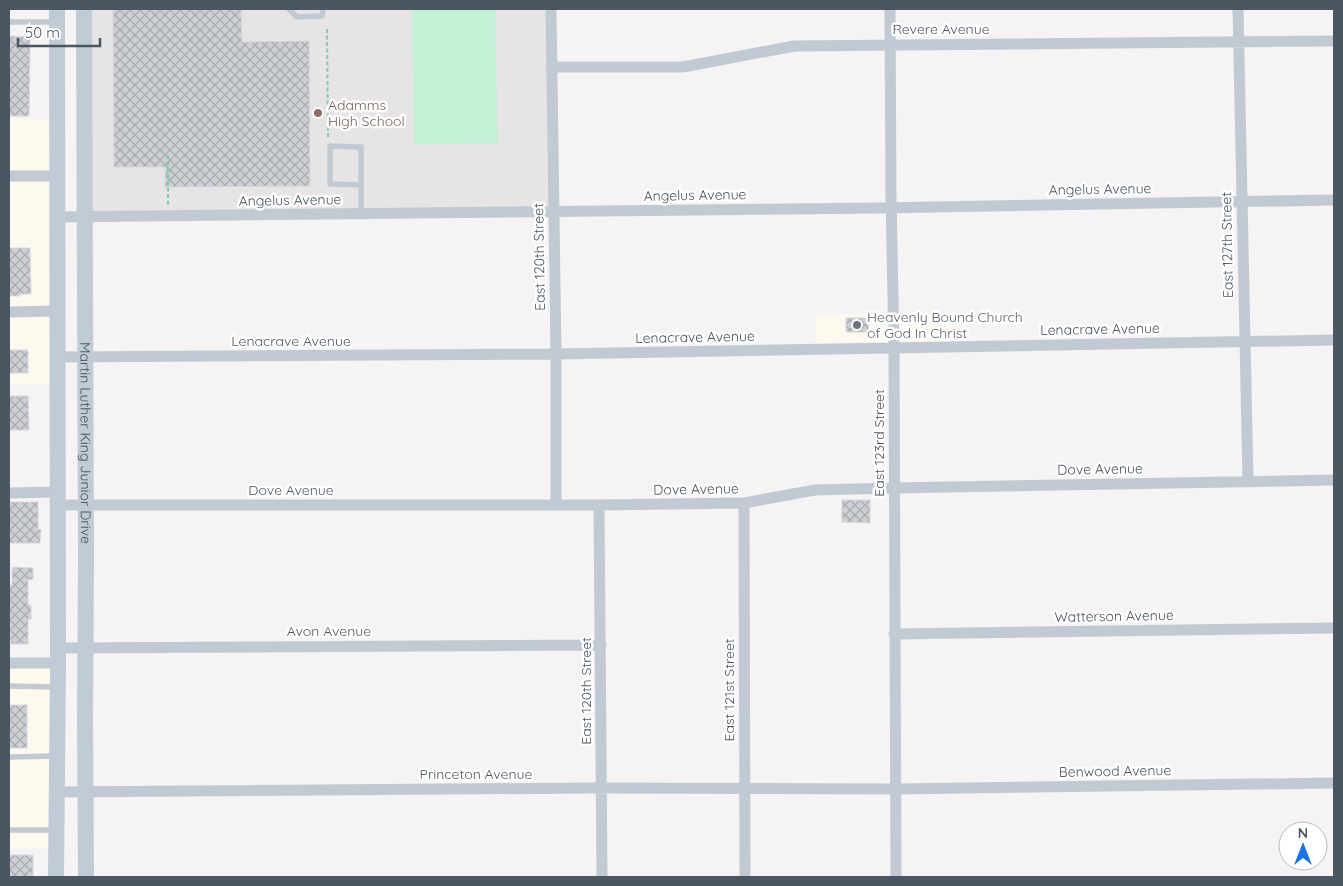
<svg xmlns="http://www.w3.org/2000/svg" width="1343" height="886" font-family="Quicksand,sans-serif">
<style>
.commercial{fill:#fdf9ef}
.education{fill:#e6e4e5}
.park{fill:#c3f1d5}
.building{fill:url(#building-cross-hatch);stroke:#d7d9de}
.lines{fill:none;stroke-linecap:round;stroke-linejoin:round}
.path{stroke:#7ad0a6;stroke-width:2;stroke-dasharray:4 2.5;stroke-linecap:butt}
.lane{stroke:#c1cad2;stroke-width:5.5}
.street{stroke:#c1cad2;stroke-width:11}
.secondary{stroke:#c1cbd6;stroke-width:16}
.education-dot{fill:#8d6e63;stroke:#fff;stroke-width:2}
.worship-dot{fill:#6b7280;stroke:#fff;stroke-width:2}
.labels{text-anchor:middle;stroke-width:5;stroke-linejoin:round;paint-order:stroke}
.street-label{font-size:14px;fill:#4a5661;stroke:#fff}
.education-label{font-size:14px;fill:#785e54;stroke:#fff;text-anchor:start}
.worship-label{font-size:14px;fill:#5b616d;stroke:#fff;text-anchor:start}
</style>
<defs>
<pattern id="building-cross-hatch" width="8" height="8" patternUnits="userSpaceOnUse" patternTransform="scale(1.25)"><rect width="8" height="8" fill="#cdcfd5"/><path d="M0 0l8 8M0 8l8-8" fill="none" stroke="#a8abb0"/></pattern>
</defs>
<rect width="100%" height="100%" fill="#f5f3f3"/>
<path class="commercial" d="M9,119h48v265l-48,1z
M966,313v34l-150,2v-34z
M9,663h49l-1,185 -48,1z"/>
<path class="education" d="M84,9h467l3,203 -469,5z"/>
<path class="park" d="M412,9h83l3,134 -84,2z"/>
<path class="building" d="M113,9h128l1,33 67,-1 1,145 -145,1v-20h-51z
M9,36l21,1 -1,79h-20z
M9,248h21l1,46h-11v2h-11z
M846,318h22l1,14h-23z
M9,350h19v23h-19z
M9,396h19l1,34h-20z
M842,500h28v23l-28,-1z
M9,502h29v27l3,1 -1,13h-31z
M14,567l19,1v11l-5,1v25h3v14h-3v25h-17v-4h-1l-1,-55h3v-17z
M9,705h18v43h-18z
M9,855h24v22h-24z"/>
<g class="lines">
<path class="path" d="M327,29l1,108
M168,155v50"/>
<path class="lane" d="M289,9l8,8 25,-1 1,-7
M9,22h46
M361,185l-31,-1v-38l31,1v67
M9,686l48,1
M9,757l48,-1
M9,830h46"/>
<path class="street" d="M551,9l5,345v150
M890,9l1,188 3,151 2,529
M1238,9l10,472
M551,67h132l111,-21 540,-5
M9,176h48
M57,217l822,-9 455,-8
M9,312l48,-1
M57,357l499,-3 778,-14
M9,493l48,-1
M744,503l1,374
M57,505h542l145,-2 71,-13 79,-2 440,-8
M599,505l3,372
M894,634l440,-6
M58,648l543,-3
M9,663h49
M57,792l535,-4 304,1 438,-6"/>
<g class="secondary">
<path id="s1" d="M84,9l2,549 -1,161 1,158"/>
<path d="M56,877l2,-214 -1,-654"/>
</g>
</g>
<circle class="education-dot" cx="318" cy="113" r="5"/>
<circle class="worship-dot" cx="857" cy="325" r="5"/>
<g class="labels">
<g class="street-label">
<text x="941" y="34">Revere Avenue</text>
<text transform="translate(1100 189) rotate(-1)" y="5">Angelus Avenue</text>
<text transform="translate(695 195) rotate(-1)" y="5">Angelus Avenue</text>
<text transform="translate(290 200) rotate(-1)" y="5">Angelus Avenue</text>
<text transform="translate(1227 245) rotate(-91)" y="5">East 127th Street</text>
<text transform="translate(539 257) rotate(-91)" y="5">East 120th Street</text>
<text transform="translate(1100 329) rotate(-1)" y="5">Lenacrave Avenue</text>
<text transform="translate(695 337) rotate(-1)" y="5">Lenacrave Avenue</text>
<text x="291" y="346">Lenacrave Avenue</text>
<text dy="5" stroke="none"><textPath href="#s1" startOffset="434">Martin Luther King Junior Drive</textPath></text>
<text transform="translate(879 443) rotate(-90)" y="5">East 123rd Street</text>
<text transform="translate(1100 469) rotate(-1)" y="5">Dove Avenue</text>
<text transform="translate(696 489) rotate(-1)" y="5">Dove Avenue</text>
<text x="291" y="495">Dove Avenue</text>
<text transform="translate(1114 616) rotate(-1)" y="5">Watterson Avenue</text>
<text x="329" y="636">Avon Avenue</text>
<text transform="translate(729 690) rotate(-90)" y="5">East 121st Street</text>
<text transform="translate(586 691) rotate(-90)" y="5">East 120th Street</text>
<text transform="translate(1115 771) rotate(-1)" y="5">Benwood Avenue</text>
<text x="476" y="779">Princeton Avenue</text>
</g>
<g class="education-label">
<text x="328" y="110">Adamms<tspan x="328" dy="16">High School</tspan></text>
</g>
<g class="worship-label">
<text x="867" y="322">Heavenly Bound Church<tspan x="867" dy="16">of God In Christ</tspan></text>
</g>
</g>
<rect width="1343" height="886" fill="none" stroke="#4a5661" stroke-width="20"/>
<g transform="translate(1303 846)"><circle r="24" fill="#ffffff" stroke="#b7bbc0"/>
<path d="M0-4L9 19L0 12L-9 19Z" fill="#1a73e8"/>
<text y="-8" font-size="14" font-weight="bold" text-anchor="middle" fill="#4a5661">N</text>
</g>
<path d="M18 38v8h82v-8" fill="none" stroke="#4a5661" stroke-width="2.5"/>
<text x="25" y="38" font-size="15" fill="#4a5661" stroke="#ffffff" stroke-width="4" paint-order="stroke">50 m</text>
</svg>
